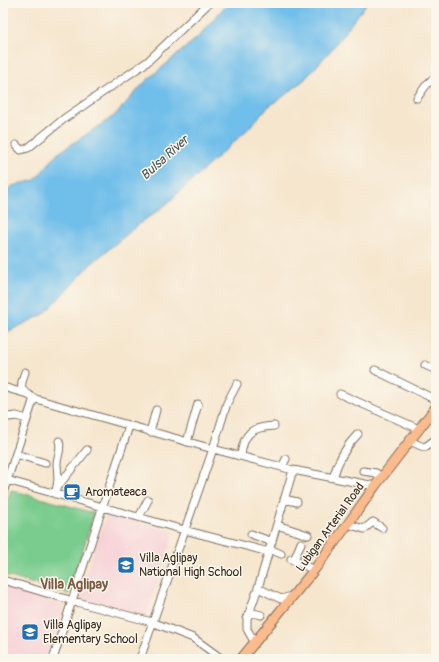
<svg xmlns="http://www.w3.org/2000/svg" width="439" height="662" font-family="Pangolin,sans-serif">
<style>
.built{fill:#f7cfd5}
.green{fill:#79cc8e;stroke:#5a7b56}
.water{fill:#6fbeea;stroke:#557484}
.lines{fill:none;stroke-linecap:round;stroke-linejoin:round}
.minor-casing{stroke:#7c6c5c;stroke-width:9}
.major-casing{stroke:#7c6c5c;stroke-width:11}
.minor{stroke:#fff;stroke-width:7}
.major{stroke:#fbbb8d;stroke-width:9}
.labels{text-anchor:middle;stroke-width:3;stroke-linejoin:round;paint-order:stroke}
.poi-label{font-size:12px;fill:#3b2a1e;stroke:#fbf7ec;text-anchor:start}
.street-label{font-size:12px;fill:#3b2a1e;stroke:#fbf7ec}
.water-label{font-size:13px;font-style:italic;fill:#4b565b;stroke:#fbf7ec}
.quarter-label{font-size:14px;font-weight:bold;fill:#7e5944;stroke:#fbf7ec}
</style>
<rect width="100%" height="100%" fill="#fbf7ec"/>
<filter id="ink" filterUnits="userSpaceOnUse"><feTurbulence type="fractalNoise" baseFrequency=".025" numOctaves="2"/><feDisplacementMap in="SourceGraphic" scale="8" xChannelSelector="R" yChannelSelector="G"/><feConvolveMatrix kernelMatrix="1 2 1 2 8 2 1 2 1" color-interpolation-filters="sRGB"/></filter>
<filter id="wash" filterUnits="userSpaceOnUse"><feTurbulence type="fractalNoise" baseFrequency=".012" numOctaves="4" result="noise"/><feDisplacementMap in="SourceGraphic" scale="16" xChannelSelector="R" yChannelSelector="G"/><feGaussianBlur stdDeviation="0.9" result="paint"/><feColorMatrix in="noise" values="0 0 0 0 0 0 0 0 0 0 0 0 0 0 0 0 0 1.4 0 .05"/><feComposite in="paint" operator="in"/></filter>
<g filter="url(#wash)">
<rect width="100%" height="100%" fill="#f6e6ce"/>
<path class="built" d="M107,513l65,18 2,2 -28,85 -68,-20z
M3,586l62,19 -17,54h-45z"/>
<path class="green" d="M11,490l83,23 -25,81 -66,-19v-61z"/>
<path class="water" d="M228,3h139l-36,47 -25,28 -18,15 -20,14 -21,23 -85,78 -19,13 -51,42 -48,51 -41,20v-140l9,-8 23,-6 22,-26 57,-38 31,-34 53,-45z"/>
</g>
<g filter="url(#ink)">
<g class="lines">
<g class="minor-casing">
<path id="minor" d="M417,98l10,-14 9,-8
M16,145l5,5 7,-2 37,-30 82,-56 62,-59
M425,365l11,5
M375,370l61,30
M25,372c-6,17 -5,19 11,27
M3,387l21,6
M340,394l79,35
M9,417l7,-1 11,3
M150,432l6,-22
M410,441l11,5 4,1 11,-8
M187,442l11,-38
M16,454l29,9
M241,456c2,-22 10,-29 33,-30
M282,467l4,-8
M293,470l82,16
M363,471l13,2 6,5
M333,478c5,-18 12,-31 25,-44
M3,479l181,51 85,22
M58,486l29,-36
M3,493l30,-92 3,-2 177,50 80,21 -35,118 -11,31v10l8,14
M55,494c4,-13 3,-17 2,-30 0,-8 5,-15 2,-23
M284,499l13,3
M139,517l9,-17
M348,524l16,5 9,-7 9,6
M277,525l31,10
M251,534l21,8
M270,549l11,5
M291,559l23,11
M294,560l7,-17
M3,580l70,21 79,21 41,16 29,21
M258,588l23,11 11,-3
M250,612l11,3
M53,659l76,-233
M140,659l73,-210 14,-46 10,-19"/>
</g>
<g class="major-casing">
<path id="major" d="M241,659l73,-89 34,-46 27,-38 61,-79"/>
</g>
<use href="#minor" class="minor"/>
<use href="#major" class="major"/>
</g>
</g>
<defs>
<g id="cafe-square" transform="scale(0.9)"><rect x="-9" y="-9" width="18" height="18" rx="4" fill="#1f6fb2" stroke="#fbf7ec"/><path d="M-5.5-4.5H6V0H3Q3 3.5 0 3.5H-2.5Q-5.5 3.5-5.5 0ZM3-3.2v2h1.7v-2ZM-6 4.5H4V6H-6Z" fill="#fff"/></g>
<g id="school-square" transform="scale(0.9)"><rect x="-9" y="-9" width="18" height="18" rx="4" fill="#1f6fb2" stroke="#fbf7ec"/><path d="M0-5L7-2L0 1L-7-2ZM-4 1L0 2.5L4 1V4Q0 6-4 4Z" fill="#fff"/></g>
</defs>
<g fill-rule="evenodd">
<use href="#cafe-square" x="72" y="492"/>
<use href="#school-square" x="126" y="565"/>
<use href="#school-square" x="30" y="632"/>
</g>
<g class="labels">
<g class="poi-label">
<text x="85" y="496">Aromateaca</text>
<text x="139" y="562">Villa Aglipay<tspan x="139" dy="14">National High School</tspan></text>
<text x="43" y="629">Villa Aglipay<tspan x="43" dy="14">Elementary School</tspan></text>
</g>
<g class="street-label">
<text transform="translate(330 527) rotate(-54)" y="4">Lubigan Arterial Road</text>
</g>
<g class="water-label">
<text transform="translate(164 157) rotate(-42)" y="5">Bulsa River</text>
</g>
<g class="quarter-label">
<text x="74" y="589">Villa Aglipay</text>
</g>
</g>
<rect width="439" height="662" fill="none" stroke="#fbf7ec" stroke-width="16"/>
</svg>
